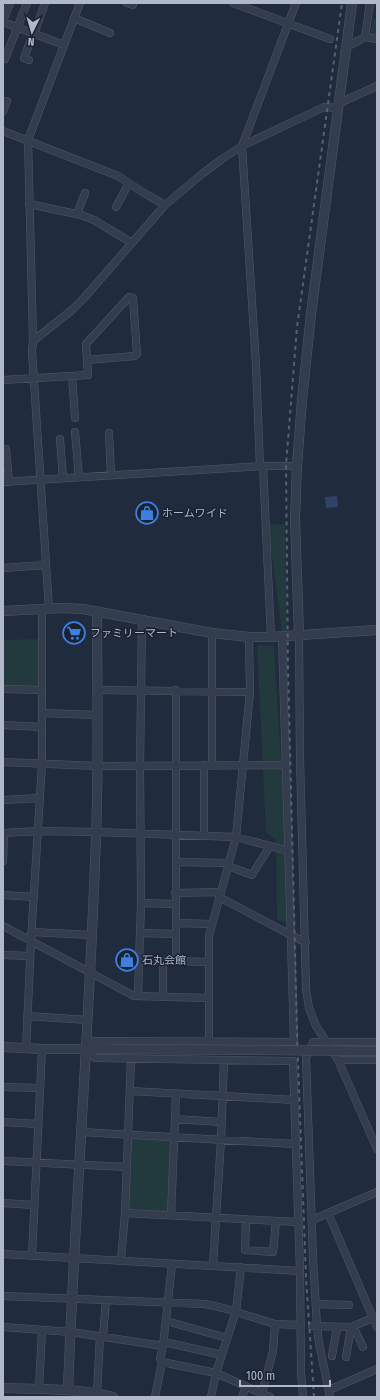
<svg xmlns="http://www.w3.org/2000/svg" width="380" height="1400" font-family="'Fira Sans Condensed','Noto Sans JP',sans-serif">
<style>
.green{fill:#22393e}
.water{fill:#314364}
.lines{fill:none;stroke-linecap:round;stroke-linejoin:round}
.minor-casing{stroke:#505868;stroke-width:8}
.tertiary-casing{stroke:#505868;stroke-width:10}
.minor{stroke:#343d4d;stroke-width:7}
.tertiary{stroke:#343d4d;stroke-width:9}
.rail{stroke:#566175;stroke-width:2;stroke-dasharray:4 4;stroke-linecap:butt}
.tertiary-bridge-casing{stroke:#505868;stroke-width:10;stroke-linecap:butt}
.tertiary-bridge{stroke:#343d4d;stroke-width:9}
.labels{text-anchor:middle;stroke-width:3;stroke-linejoin:round;paint-order:stroke}
.poi-label{font-size:11px;fill:#b0b8c9;stroke:#1a2232;text-anchor:start}
</style>
<rect width="100%" height="100%" fill="#202b3d"/>
<path class="green" d="M373,19h4v19l-7,-1z
M285,524l2,108h-5l-14,-107z
M40,639l-1,49 -36,-1v-47z
M257,645l17,1 17,277 -14,-3 -1,-80 -10,-8z
M131,1137l41,2 -3,74 -41,-3z"/>
<path class="water" d="M337,496l1,11 -12,1 -1,-11z"/>
<g class="lines">
<g class="minor-casing">
<path id="minor" d="M127,3l6,2
M233,3l97,36
M74,18l36,15
M3,21l7,-18
M3,22l61,23
M34,34l11,-31
M365,37l5,-34
M345,48l20,-11 12,2
M5,59l22,-56
M29,60l-5,-2 9,-24
M3,112l4,-11
M3,131l115,45 26,17 21,12
M29,204l52,11 13,5 38,23
M116,207l13,-24
M77,214l8,-21
M33,341l39,-31 12,-12 81,-93 37,-31 20,-15 20,-13 82,-39 13,1 7,-7 33,-15
M72,376l3,42
M3,380l85,-5 -2,-31 43,-47 4,1 4,56 -2,2 -48,4
M75,432l4,45
M109,433l2,42
M60,439l3,39
M6,449l3,33
M260,466l-4,-101 -14,-219 54,-143
M263,466l8,171
M3,482l260,-16h34
M3,568l43,-3
M49,609l-17,-258 1,-10 -5,-201 52,-137
M299,634l1,125 6,230 3,19 7,18 22,34 39,89
M282,636l12,406 -200,-1 -8,9 9,8 198,3 7,210 1,102 2,24
M3,689l39,1
M97,690l153,2
M176,690v271
M42,713l55,2
M3,725l39,2
M3,762l94,4 189,-1
M204,765v70
M212,765v-132
M3,800l37,-2
M3,833l35,-2 58,1 140,5 53,14
M3,861l1,-28
M176,862l53,1
M228,866l24,9 18,-29
M175,893l46,-1
M3,895l31,2
M219,897l87,46
M141,903l34,1
M176,923l36,1
M3,926l131,70 75,2
M31,932l61,3
M140,933l36,1
M3,955l27,1
M139,960l70,2
M163,961v36
M138,996l3,-93 -1,-137 2,-147
M27,1016l61,4
M209,1042v-106l27,-99 14,-145 -1,-55
M26,1049l5,-109 11,-176v-154
M338,1060h39
M3,1087l37,1
M130,1091l165,9
M175,1119l1,-25
M3,1122l35,2
M81,1132l215,12
M3,1161l124,6
M3,1203l31,2
M125,1213l173,9
M328,1213l45,105 4,-2
M171,1215l4,-96 46,3
M246,1219l-1,31 28,2 3,-31
M312,1220l65,-28
M3,1254l297,17
M32,1256l10,-207
M121,1260l4,-47 6,-154
M213,1265l8,-125 3,-80
M3,1296l202,8 18,4 52,16 26,1
M316,1304l33,1
M166,1321l61,17
M312,1326l39,1 22,-9 4,9
M353,1326l10,21
M3,1327l68,5 92,14
M103,1336l3,-36
M164,1342l58,13
M332,1356l5,-29
M346,1357l5,-30
M162,1362l54,11 54,24
M39,1389l3,-59
M329,1390l48,-21
M97,1393l3,-57
M262,1393l11,-42 2,-27
M155,1397l7,-35 -2,-3 3,-13 9,-82
M211,1397l5,-24 20,-62 5,-44
M242,1397l4,-11
M330,1397l-11,-54 -2,-17 -4,-68 -7,-200 7,-16h64"/>
</g>
<g class="tertiary-casing">
<path id="tertiary" d="M3,611l58,-3 22,1 129,24 37,4h22l106,-7
M299,634l-4,-116 2,-52 5,-66 9,-86 41,-311
M3,1047l39,2h69
M3,1388c37,1 74,0 110,9
M68,1389c7,-185 22,-369 28,-554 3,-75 1,-149 1,-223"/>
</g>
<use href="#minor" class="minor"/>
<use href="#tertiary" class="tertiary"/>
<path class="rail" d="M314,1397l-8,-119 -9,-245 -9,-365 -2,-203 11,-138 45,-324"/>
<g class="tertiary-bridge-casing">
<path id="tertiary-bridge" d="M111,1049l266,2"/>
</g>
<use href="#tertiary-bridge" class="tertiary-bridge"/>
</g>
<defs>
<g id="shop-ring" transform="scale(1.15)"><circle r="9.5" fill="#1a2232" stroke="#3f7fe0" stroke-width="1.5"/><path d="M-5-2.5h2.3a2.7 3.5 0 0 1 5.4 0H5L5.5 6h-11ZM-1.5-2.5h3a1.5 2.3 0 0 0-3 0Z" fill="#3f7fe0"/></g>
<g id="supermarket-ring" transform="scale(1.15)"><circle r="9.5" fill="#1a2232" stroke="#3f7fe0" stroke-width="1.5"/><path d="M-6-5.5h2.5l.6 2H6L4.5 2H-2.5L-4.4-4H-6ZM-1.5 3.2a1.3 1.3 0 1 0 .1 0ZM3 3.2a1.3 1.3 0 1 0 .1 0Z" fill="#3f7fe0"/></g>
</defs>
<g fill-rule="evenodd">
<use href="#shop-ring" x="147" y="513"/>
<use href="#supermarket-ring" x="74" y="633"/>
<use href="#shop-ring" x="127" y="960"/>
</g>
<g class="labels">
<g class="poi-label">
<text x="162" y="517">ホームワイド</text>
<text x="90" y="637">ファミリーマート</text>
<text x="142" y="964">石丸会館</text>
</g>
</g>
<rect width="380" height="1400" fill="none" stroke="#b0b8c9" stroke-width="8"/>
<g transform="translate(32 32) rotate(185)" stroke="#1a2232" stroke-width="3" paint-order="stroke">
<path d="M0-3L7 15L0 10L-7 15Z" fill="#b0b8c9"/>
<text y="-6" font-size="11" font-weight="bold" text-anchor="middle" fill="#b0b8c9">N</text>
</g>
<path d="M240 1380v6h90v-6" fill="none" stroke="#b0b8c9" stroke-width="2"/>
<text x="246" y="1380" font-size="12" fill="#b0b8c9" stroke="#1a2232" stroke-width="3" paint-order="stroke">100 m</text>
</svg>
